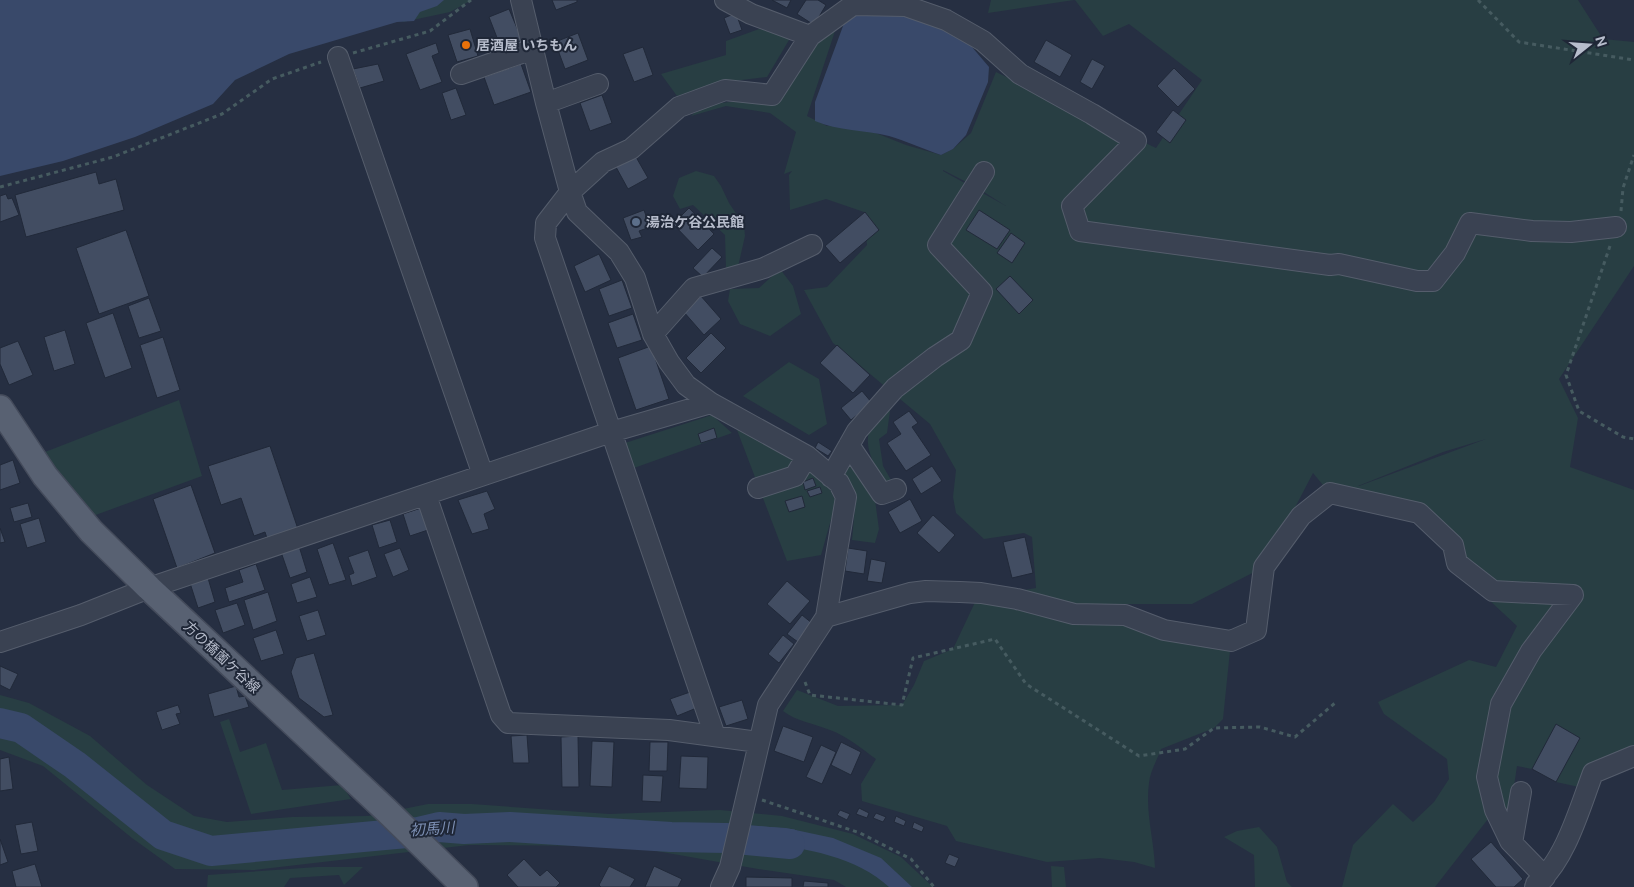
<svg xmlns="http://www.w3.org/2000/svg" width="1634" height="887" font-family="Ubuntu,'Noto Sans JP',sans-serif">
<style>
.green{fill:#283e43;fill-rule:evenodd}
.water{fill:#39496a}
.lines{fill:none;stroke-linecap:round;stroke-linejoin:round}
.river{stroke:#39496a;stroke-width:30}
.building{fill:#424d62;stroke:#212939}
.minor-casing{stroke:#555d6c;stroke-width:22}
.major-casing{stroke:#444b5b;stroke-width:28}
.path{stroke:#465b60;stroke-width:3;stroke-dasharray:4 4;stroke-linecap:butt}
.minor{stroke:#3a4252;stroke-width:20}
.major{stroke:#586172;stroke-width:25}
.food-dot{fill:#e8710a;stroke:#1f2737;stroke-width:2}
.service-dot{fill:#5c6f8a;stroke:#1f2737;stroke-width:2}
.labels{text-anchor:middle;stroke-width:4;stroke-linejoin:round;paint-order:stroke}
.poi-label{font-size:14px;font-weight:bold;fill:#b7bdcc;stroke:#1f2737;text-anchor:start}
.street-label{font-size:14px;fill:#b7bdcc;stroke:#1f2737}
.water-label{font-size:15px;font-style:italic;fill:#7d90b4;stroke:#1f2737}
</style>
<rect width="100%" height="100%" fill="#262f42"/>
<path class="green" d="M390,0h82l-22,12 -47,10z
M991,0h83l-86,13z
M1075,0h503l25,39 31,3v224l-75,113 19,39 -8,49 64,23v259l-55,38 -23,-5 -24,-13 -15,-3 -9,60 -13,-16 -60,77h-93l11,-42 40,-41 20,18 21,-20 15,-23 -2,-20 -63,-45 -6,-12 91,-42 27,7 21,-41 -58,-54 -23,-52 -104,-24 -19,-23 -49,94 -72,37h-88l127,37 -8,78 -9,9 -53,21c-4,11 -11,23 -12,34 -4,29 5,56 6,85l-21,-6 -34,-4 -53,4 -91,-21 -9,-15 -85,-25 -1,-17 15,-25c-14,-10 -29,-23 -46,-29 -17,-7 -32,-8 -47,-19l14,-21 41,16 64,-1 12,-20 10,-24 29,-12 24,-51 59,-10 -4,-51 -8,-4 -40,6 -28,-26 -3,-16 3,-27 -26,-46 -97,-81 -29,-53 23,-3 40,-42 -3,-33 -38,-13 -36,11 -1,-35 3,-4 -8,3 12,-42 -26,-19 -44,-7 -35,10c20,-20 62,-13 89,-13l3,-26 17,-36 37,-16 -30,91 20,10 16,-6 63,25 35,10 12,-6 18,-16 25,-61 160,76 46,-68 -73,-56 -26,12zM943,170l33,17 30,19 -63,-35zM1486,439l-127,47h-1l85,-34z
M759,29l33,6 -25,42 -49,6 -41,13 -16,-22 65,-19v-14z
M696,171l18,5 7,10 8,17 15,22 1,11 -10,44 -21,5 12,-17 -1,-33 -32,-30 -13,4 -7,-13 6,-18z
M780,269l13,17 8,28 -31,22 -30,-12 -12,-23 2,-12 29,-1z
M789,362l30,17 8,45 -18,11 -66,-39z
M179,400l23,76 -120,44 -37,-68z
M881,408l9,3 -3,22 -8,6 4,27 8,14 -8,2c-15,-30 -24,-43 -2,-74z
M712,415l20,18 -98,35 -9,-25z
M737,430l83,37 16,35 -15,53 -34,6z
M853,458l21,35 5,36 -4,14 -23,-3 4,-45 -12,-19z
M0,695l29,8 61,33 57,49 47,31 33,6 65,-5 76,-1 60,-12h44l137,10 111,-4 62,6 71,18 48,23 32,30h-87l-12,-7 -76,-11 -130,-23 -159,-1 -215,25 -79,-1 -43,-31 -89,-72 -43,-16z
M229,719l11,33 26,-9 16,47 60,-5 9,14 -100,15 -31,-92z
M1259,827l18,20 10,35 5,5h-37l-1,-32 -30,-18 13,-6z
M1051,866l13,1 2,20h-14z
M317,867h46l-19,18 -5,-10 -49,3 -6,9h-77l1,-12z"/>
<path class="water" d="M0,0h444l-7,6 -17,6 -6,9 -17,1 -108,32 -54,26 -22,24 -78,33 -72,24 -63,15z
M862,13l28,1 24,3 24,9 28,14 23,27 -1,15 -22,53 -13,14 -12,6c-17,-6 -35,-14 -52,-19 -24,-6 -51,-5 -74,-15v-19l31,-84z
M755,826l31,2 47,10 48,20 31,29h-23c-35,-33 -94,-41 -140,-44z"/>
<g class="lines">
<path class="river" d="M0,723l21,5 54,37 88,70 48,16 207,-19 21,-5 25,2 46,-2 161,10 55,1 64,6"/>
</g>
<path class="building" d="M552,0h25v2l-21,8z
M772,0h19l-4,8z
M806,0h12l8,5 -12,20 -17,-11z
M509,9l13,31 -21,8 -12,-31z
M736,13l6,17 -12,4 -6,-16z
M470,29l8,27 -21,6 -9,-27z
M578,33l10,27 -23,9 -10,-27z
M1046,40l26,15 -12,22 -26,-15z
M436,43l3,10 -7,3 10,26 -22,8 -14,-36z
M643,47l10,28 -19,7 -11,-28z
M1092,59l13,7 -13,23 -12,-7z
M378,64l6,17 -24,7 -7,-19z
M521,64l10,28 -37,13 -10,-28z
M1174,68l21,21 -17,18 -21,-21z
M456,88l10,27 -15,5 -9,-27z
M602,95l10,28 -22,8 -10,-28z
M1173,110l13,10 -16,23 -14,-11z
M636,157l12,21 -20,11 -12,-22z
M96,172l3,12 17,-5 8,31 -98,27 -11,-42z
M6,194l2,5 4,-1 7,17 -19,7v-26z
M689,208l25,26 -16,16 -25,-26z
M644,210l6,17 -11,4 3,6 -11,3 -8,-22z
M979,210l31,20 -13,19 -31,-19z
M865,212l14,18 -39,33 -15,-17z
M126,230l23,66 -50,18 -23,-66z
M1011,233l14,10 -13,20 -15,-10z
M712,248l10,9 -19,20 -10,-9z
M599,254l12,26 -26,12 -11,-26z
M1010,276l23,24 -14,14 -23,-25z
M622,280l10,28 -23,8 -10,-27z
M700,295l21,24 -17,16 -21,-24z
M149,298l12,33 -22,7 -11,-32z
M113,313l19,55 -27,10 -19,-55z
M633,314l9,26 -25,8 -9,-25z
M65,330l10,34 -21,7 -10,-34z
M711,333l15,15 -25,25 -15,-15z
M163,337l17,53 -23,8 -17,-53z
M18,341l15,34 -24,10 -9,-21v-16z
M837,345l33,30 -17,18 -33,-30z
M651,346l18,53 -33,11 -18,-52z
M862,391l10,12 -21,17 -10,-12z
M909,411l9,12 -6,4 19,28 -25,16 -19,-28 14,-9 -8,-12z
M714,428l3,10 -16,5 -3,-9z
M818,442l14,9 -4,5 -13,-8z
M270,446l31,92 -31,10 -5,-16 -11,4 -13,-38 -20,7 -13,-39z
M13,460l7,23 -20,7v-25z
M932,466l10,15 -21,13 -9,-15z
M813,478l3,8 -11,4 -2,-8z
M191,485l24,68 -38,15 -24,-69z
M820,487l2,6 -12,4 -3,-6z
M487,491l8,18 -11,5 5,15 -17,5 -14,-34z
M802,496l3,11 -16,5 -4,-11z
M910,499l12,22 -22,12 -12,-21z
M28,503l4,14 -18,5 -4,-14z
M421,508l7,22 -18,6 -7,-22z
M933,515l22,20 -16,18 -22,-20z
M39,518l7,24 -19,6 -7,-24z
M390,520l7,22 -18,6 -7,-23z
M0,528l5,14 -5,1z
M1025,537l8,36 -21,5 -9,-36z
M333,543l13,37 -17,5 -12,-36z
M299,546l8,26 -17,6 -9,-26z
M400,548l9,22 -16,7 -9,-23z
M848,548l19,3 -3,23 -19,-3z
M368,550l9,27 -25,9 -3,-11 5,-2 -6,-16z
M871,559l15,3 -4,21 -15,-2z
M256,564l9,26 -36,12 -4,-14 18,-6 -4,-12z
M310,577l7,20 -20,6 -6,-19z
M208,578l7,24 -17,6 -8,-25z
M787,581l23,20 -20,23 -23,-20z
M268,592l9,29 -24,9 -9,-30z
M237,603l8,22 -22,8 -8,-23z
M318,610l8,25 -19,6 -8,-25z
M802,615l11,9 -15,18 -11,-8z
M276,630l8,24 -23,7 -8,-23z
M783,635l11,9 -15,19 -11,-9z
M314,653l19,62 -9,2 -25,-19 -8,-26 5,-14z
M0,666l18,8 -8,16 -10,-5z
M236,686l3,11 6,-1 4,11 -35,10 -6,-23z
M693,691l6,16 -22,9 -7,-17z
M742,700l6,19 -22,7 -7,-19z
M178,705l3,8 -5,1 4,10 -18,6 -6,-18z
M1556,724l24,14 -24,44 -24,-13z
M783,726l30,11 -9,25 -30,-11z
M527,735l2,28h-16l-2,-27z
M578,736l1,51h-17l-1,-50z
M592,741l22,1 -2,45 -22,-1z
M650,742h18l-1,29h-18z
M841,742l20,10 -10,23 -20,-10z
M821,745l15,7 -14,32 -16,-7z
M681,756l27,1 -1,32 -28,-1z
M9,757l4,32 -13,2v-32z
M643,775l20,1 -2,26 -19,-1z
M859,808l10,5 -2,5 -11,-4z
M840,810l10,4 -3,6 -10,-5z
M876,813l10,4 -3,5 -10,-4z
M896,816l10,5 -2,5 -10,-4z
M32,822l6,29 -17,3 -6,-29z
M914,822l10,5 -2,5 -10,-4z
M0,839l8,23 -8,3z
M1491,842l32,37 -9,8h-18l-25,-28z
M949,854l10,4 -4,9 -10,-4z
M524,859l16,17 7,-6 13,13 -4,4h-38l-11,-12z
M35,864l7,23h-26l-4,-16z
M609,866l26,13 -5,8h-29l-2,-2z
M654,866l28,13 -4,8h-33z
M746,877l46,1v9h-46z
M804,881l24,2v4h-25z"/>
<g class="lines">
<g class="minor-casing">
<path id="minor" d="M521,0l25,103 24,89 7,20 42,40 16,26 18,56 16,28 17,23 25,18 96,53 32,27 7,14 -20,120 -58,88 -38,162 -9,20
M725,0l26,14 59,22
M338,57l145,418
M461,74l72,-25
M546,103l52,-19
M653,334l41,-46 70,-20 48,-23
M849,445l33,49 14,-5
M831,477l26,-46 38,-43 40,-31 26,-17 21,-48 -44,-47 46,-73
M758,488l37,-12 12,-20
M426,495l75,220 7,8 161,7 89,12
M826,617l84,-24 16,-2 34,1 21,1 36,6 57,15 51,1 39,15 67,11 25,-11 8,-63 37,-51 29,-23 89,20 34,32 4,18 36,28 80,4 -42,56 -30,53 -14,73 8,33 15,31 35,36 -10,10
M0,642l81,-27 68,-27 462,-156 100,-29
M715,736l-170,-498 1,-15 24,-31 33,-30 28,-13 48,-42 46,-17 47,5 38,-59 43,-31 53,1 40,14 37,21 37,33 72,40 44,27 -64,65 8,25 250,34 9,-1 78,17h16l22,-28 15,-30 62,8 39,1 45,-5
M1512,843l9,-51
M1536,884c29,-22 44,-77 57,-111l41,-17"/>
</g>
<g class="major-casing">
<path id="major" d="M0,408l45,68 46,55 58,57 237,222 79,77"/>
</g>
<path class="path" d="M1478,0l41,42 115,18
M353,53l77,-22 41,-31
M0,187l113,-30 109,-43 50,-35 49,-17
M1621,211l2,-23 11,-33
M1610,246l-44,129 13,36 44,26 11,2
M805,682l5,13 92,10 11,-47 82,-19 31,45 113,72 46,-7 29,-21 46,-1 35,10 40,-34
M762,800l98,33 51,26 23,28"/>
<use href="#minor" class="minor"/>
<use href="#major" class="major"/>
</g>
<circle class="food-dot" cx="466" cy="45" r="5"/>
<circle class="service-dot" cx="636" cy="222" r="5"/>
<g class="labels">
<g class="poi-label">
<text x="476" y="50">居酒屋 いちもん</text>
<text x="646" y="227">湯治ケ谷公民館</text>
</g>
<g class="street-label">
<text transform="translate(222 657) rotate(43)" y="5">方の橋薗ケ谷線</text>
</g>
<g class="water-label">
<text transform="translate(432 829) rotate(-4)" y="5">初馬川</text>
</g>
</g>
<g transform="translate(1589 45) rotate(73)" stroke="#1f2737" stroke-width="4" paint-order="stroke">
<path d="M0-4L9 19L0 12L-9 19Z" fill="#b7bdcc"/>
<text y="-8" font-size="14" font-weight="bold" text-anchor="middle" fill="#b7bdcc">N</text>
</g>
</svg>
